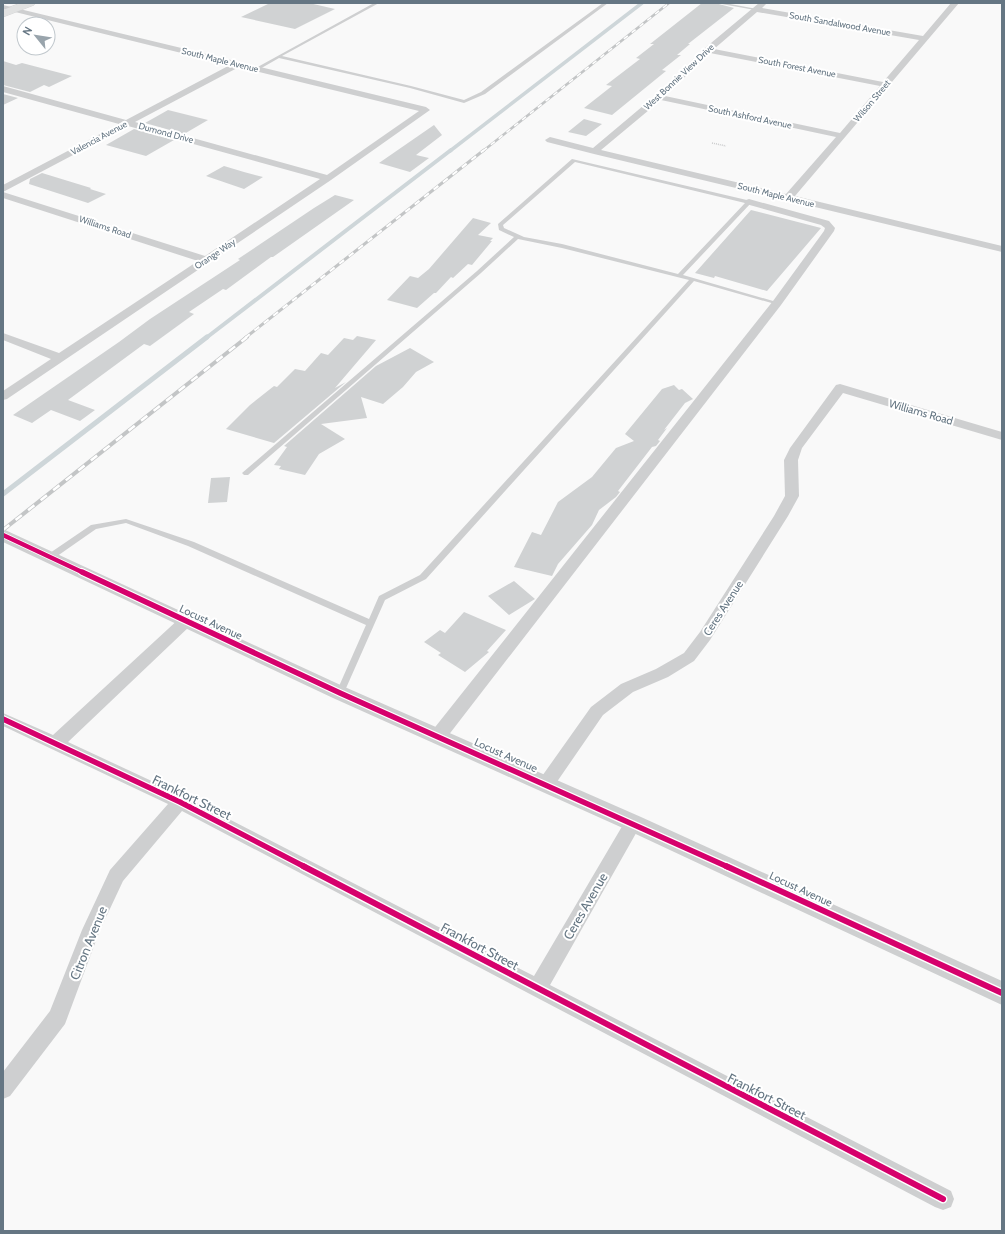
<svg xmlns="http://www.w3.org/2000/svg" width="1005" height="1234" font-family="Cabin,sans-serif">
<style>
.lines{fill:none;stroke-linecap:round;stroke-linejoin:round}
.stream-far2{stroke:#ced6d9;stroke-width:3.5}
.stream-far1{stroke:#ced6d9;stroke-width:4}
.stream{stroke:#ced6d9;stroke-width:5}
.building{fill:#d0d2d3}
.secondary-casing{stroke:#d5d6d7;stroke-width:1}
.path{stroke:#cbcccd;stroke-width:1.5;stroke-dasharray:1 1;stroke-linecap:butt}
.service{fill:#cecfd0;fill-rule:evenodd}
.minor{fill:#cecfd0;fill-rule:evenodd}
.tertiary{fill:#cecfd0;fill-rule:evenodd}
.secondary{fill:#e1e2e2;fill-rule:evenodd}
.rail-far2-casing{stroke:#c3c5c6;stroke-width:2.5}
.rail-far1-casing{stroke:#c3c5c6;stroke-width:3}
.rail-casing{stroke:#c3c5c6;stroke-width:4}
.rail-far2{stroke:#fff;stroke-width:1.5;stroke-dasharray:5;stroke-linecap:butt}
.rail-far1{stroke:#fff;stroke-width:2;stroke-dasharray:6;stroke-linecap:butt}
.rail{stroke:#fff;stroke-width:2.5;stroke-dasharray:8;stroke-linecap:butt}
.cycleway-far2-casing{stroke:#fff;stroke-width:6}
.cycleway-far1-casing{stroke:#fff;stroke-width:8}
.cycleway-casing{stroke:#fff;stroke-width:9}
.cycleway-far2{stroke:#d6006c;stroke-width:4.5}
.cycleway-far1{stroke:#d6006c;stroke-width:5.5}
.cycleway{stroke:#d6006c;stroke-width:6}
.labels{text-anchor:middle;stroke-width:4;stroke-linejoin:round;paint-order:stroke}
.far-street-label{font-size:9px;fill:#657683;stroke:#fff}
.street-label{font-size:11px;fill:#657683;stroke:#fff}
.near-street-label{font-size:13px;fill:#657683;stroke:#fff}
</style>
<rect width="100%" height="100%" fill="#f9f9f9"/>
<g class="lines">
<path class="stream-far2" d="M450,151l192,-148"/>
<path class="stream-far1" d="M206,338l245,-188"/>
<path class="stream" d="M3,494l204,-157"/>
</g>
<path class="building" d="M270,3h39l26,6 -40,20 -54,-12z
M702,3h13l19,5 -46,36h2l-13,11h4l-19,15 4,1 -54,44 -28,-7 28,-22 -6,-1 34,-26 -4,-1 18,-14h-4z
M3,61l13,4 6,-2 50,13 -23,11 -5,-2 -14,7 -27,-7z
M3,94l15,4 -15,7z
M168,110l40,10 -24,14 -39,-11z
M584,119l18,5 -16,12 -18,-4z
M434,125l8,10 -26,20 13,3 -19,14 -31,-9z
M134,129l40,11 -28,16 -40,-11z
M224,166l20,6 19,5 -19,12 -38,-13z
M42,173l49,15 -1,1 16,5 -18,9 -59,-19 1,-5z
M335,195l19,5 -81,57h-2l-45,33 -3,-1 -34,23 5,2 -44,32 -6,-2 -76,56 27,10 -15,11 -29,-11 -19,13 -19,-8 106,-73 31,-23 90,-59 -2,-1 76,-51z
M751,210l70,18 -54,63 -52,-15 -1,2 -19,-5z
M473,218l18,5 -13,12 15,3 -3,3h2l-20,24 -4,-1 -15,14 -2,-1 -15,16h-2l-17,15 -30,-8 23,-24 8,2 11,-9z
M357,336l19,4 -41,48 11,-6 -72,61 -48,-14 24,-24 24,-19 3,1 18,-18 10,2 16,-18 7,2 16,-17 9,2z
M410,348l24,14 -18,10 -13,15 -20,17 -22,-7 6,21 -46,6 24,15 -26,15 -14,21 -26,-6 2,-3 -7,-1 13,-18 -3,-1 92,-80z
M674,385l5,5 3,-1 11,10 -8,4 -21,27 3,-2 -9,12 2,1 -4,5 -4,1 -34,44 2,1 -4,5 -17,13 -7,15 -34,39 -6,12 -38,-9 18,-35 9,3 17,-33 34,-25 24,-29 18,-7 -9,-7 37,-45z
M230,477l-3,25 -19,1 3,-25z
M514,581l21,18 -26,16 -21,-19z
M464,612l42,18 -19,21 2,1 -24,20 -27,-17 3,-2 -17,-11 16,-12 5,3z"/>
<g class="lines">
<g class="secondary-casing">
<path id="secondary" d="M21,3h14l-1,2 -31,12v-7z"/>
</g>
<path class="path" d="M712,143l14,3"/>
<path class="service" d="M374,3h5l-97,53 129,30 53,14 17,-8 122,-89h5l-123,91 -21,9 -54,-15 -131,-30 -21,12 -4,-1z
M716,3h9l32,6 -2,1z
M572,159l179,42v2l-68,72 97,28 -1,1h-4l-81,-23 -268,298 -41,21 -42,95h-6l-1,-2 30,-68 -178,-79 -62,-23 -30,6 -43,30h-6l-1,-2 1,-2 44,-30 35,-6 68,23 175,77 10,-23 41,-21 269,-295 -127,-32 -44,-9 -37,34 -233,202h-4l-2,-2 235,-202 37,-34 -15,-7 -1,-6zM575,162l170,41 -67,71 -116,-30 -38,-7 -20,-9 -1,-3z"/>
<path class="minor" d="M759,3h8l-5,5 161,28 28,-33h8l-164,193 207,50v6l-408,-98 -47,-12 -2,-2 5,-3 43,11 63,-53 49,-47zM757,12l162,28 -36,42 -169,-33zM710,53l170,33 -40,47 -175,-37zM661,100l175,37 -50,57 -185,-44z
M3,5l423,102 4,3 -99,70 -324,219 -4,1v-9l48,-32 -48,-19v-7l56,20 139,-92 -195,-63v-6l202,64 115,-77 -192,-53 -125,66v-7l116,-61 -116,-32v-6l123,34 104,-55 -227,-56zM239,67l180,44 -92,64 -192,-53z
M749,199l80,22 6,7 -1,3 -53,74 -337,436 -6,1 -6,-1 -2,-5 2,-5 341,-430 51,-70 1,-3 -4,-3 -75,-21 -2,-2 2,-2z
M840,384l162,48v8l-159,-47 -41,55 -4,12 1,36 -11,20 -78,124 -16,21 -26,16 -35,15 -30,23 -51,74 -6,2 -6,-2 -3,-5 3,-5 51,-72 30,-23 35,-15 28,-16 16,-21 74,-116 11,-20 -1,-36 6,-12 46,-63z
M186,616l5,1 3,4 -3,4 -123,117 118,55 348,179 93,-158 6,-2 6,2 3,5 -3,5 -89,157 401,206 3,8 -3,8 -8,3 -8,-3 -753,-396 -59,70 -23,49 -35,94 -55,72 -7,3v-27l47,-61 32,-81 28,-60 58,-66 -165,-78v-13l50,22 128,-118z"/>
<path class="tertiary" d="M3,529l344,159 294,129 361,164v24l-377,-176 -292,-131 -330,-156z"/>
<use href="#secondary" class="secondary"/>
<g class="rail-far2-casing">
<path id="rail-far2" d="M483,151l186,-148"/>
</g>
<g class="rail-far1-casing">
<path id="rail-far1" d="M245,338l239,-188"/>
</g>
<g class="rail-casing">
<path id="rail" d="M3,530l244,-193"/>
</g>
<use href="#rail-far2" class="rail-far2"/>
<use href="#rail-far1" class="rail-far1"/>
<use href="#rail" class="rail"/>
<g class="cycleway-far2-casing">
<path id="cycleway-far2" d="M3,535l81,38"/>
</g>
<g class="cycleway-far1-casing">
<path id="cycleway-far1" d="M82,572l258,121 388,174
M3,719l177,83 125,65"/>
</g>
<g class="cycleway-casing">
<path id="cycleway" d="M303,866l640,333
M726,866l276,127"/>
</g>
<use href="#cycleway-far2" class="cycleway-far2"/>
<use href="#cycleway-far1" class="cycleway-far1"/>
<use href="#cycleway" class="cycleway"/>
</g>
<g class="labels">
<g class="far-street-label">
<text transform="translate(840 24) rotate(10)" y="3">South Sandalwood Avenue</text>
<text transform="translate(220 60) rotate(14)" y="3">South Maple Avenue</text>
<text transform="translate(797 67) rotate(11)" y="3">South Forest Avenue</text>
<text transform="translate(679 77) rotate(-43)" y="3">West Bonnie View Drive</text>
<text transform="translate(872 101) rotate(-50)" y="3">Wilson Street</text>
<text transform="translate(750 117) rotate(12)" y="3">South Ashford Avenue</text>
<text transform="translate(166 133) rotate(15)" y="3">Dumond Drive</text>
<text transform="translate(99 138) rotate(-28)" y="3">Valencia Avenue</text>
<text transform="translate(776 195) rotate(14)" y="3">South Maple Avenue</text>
<text transform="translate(105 227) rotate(18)" y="3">Williams Road</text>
<text transform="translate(215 254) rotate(-34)" y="3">Orange Way</text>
</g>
<g class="street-label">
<text transform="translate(921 412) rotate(16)" y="4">Williams Road</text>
<text transform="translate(723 608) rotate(-57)" y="4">Ceres Avenue</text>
<text transform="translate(211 622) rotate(25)" y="4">Locust Avenue</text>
<text transform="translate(506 755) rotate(24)" y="4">Locust Avenue</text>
<text transform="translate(801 889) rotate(25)" y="4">Locust Avenue</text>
</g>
<g class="near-street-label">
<text transform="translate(192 797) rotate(26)" y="5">Frankfort Street</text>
<text transform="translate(585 906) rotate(-60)" y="5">Ceres Avenue</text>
<text transform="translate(88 943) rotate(-68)" y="5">Citron Avenue</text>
<text transform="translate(480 946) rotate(28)" y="5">Frankfort Street</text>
<text transform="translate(767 1096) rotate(27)" y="5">Frankfort Street</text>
</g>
</g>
<rect width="1005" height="1234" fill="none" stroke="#657683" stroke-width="8"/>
<g transform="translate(36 36) rotate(300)"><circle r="19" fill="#ffffff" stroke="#c1c8cd"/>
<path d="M0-3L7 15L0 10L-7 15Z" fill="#99a4ac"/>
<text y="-6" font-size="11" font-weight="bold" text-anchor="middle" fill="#657683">N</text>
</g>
</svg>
